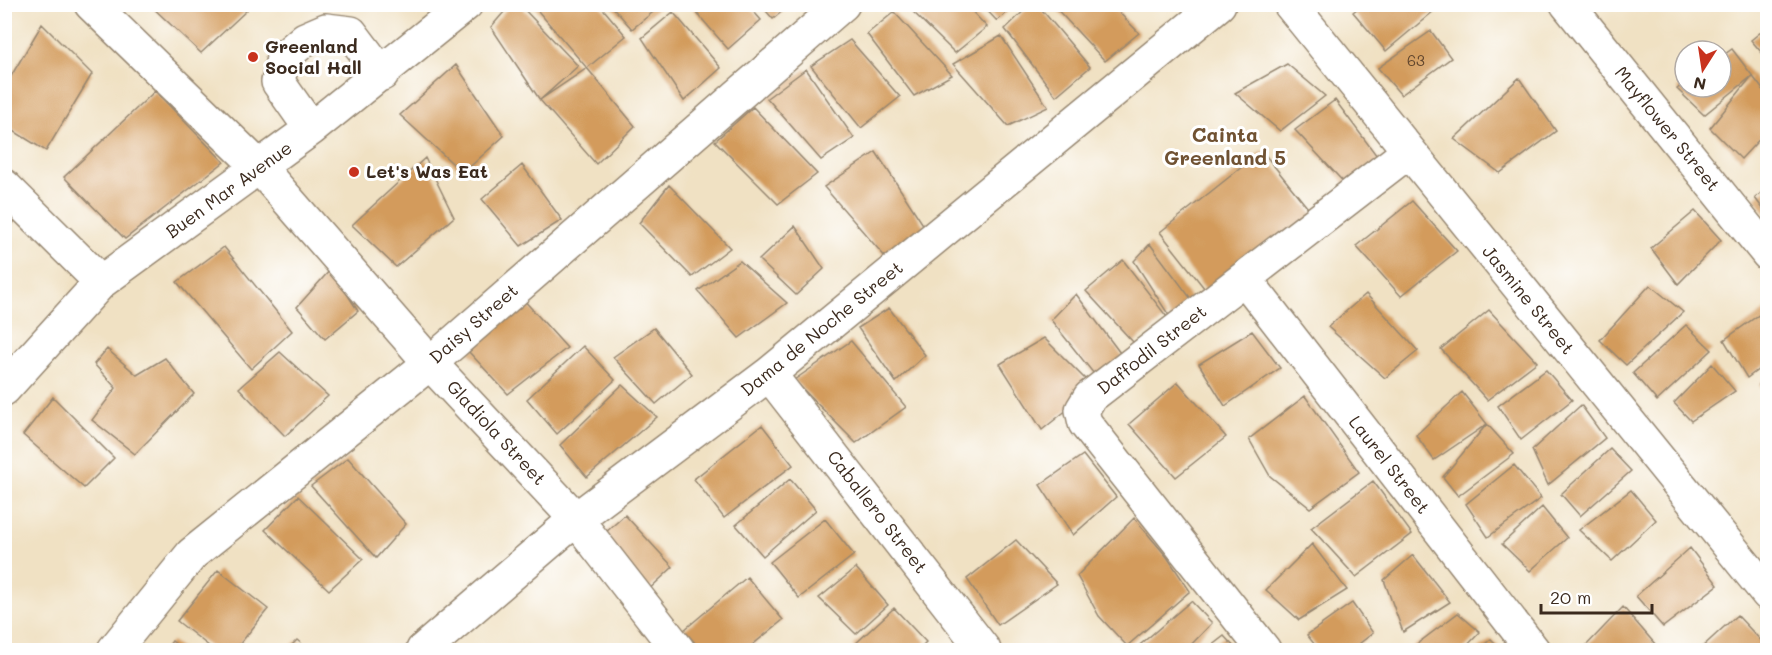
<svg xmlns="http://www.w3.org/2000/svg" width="1772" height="655" font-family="Mali,sans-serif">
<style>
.building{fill:#d39b5b}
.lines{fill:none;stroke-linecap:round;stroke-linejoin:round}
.minor-casing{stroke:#968670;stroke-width:36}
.minor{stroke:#fff;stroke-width:33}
.poi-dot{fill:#c8321e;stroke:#fff;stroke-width:2}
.labels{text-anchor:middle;stroke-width:6;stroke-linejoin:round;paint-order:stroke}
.number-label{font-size:15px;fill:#61462d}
.poi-label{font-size:18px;font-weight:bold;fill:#3b2a1e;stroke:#fff;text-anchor:start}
.street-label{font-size:18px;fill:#3b2a1e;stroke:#fff}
.neighbourhood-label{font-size:20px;font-weight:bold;fill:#705233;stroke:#fff}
</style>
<rect width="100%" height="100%" fill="#fff"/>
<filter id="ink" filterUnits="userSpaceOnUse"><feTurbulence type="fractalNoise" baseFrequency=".0167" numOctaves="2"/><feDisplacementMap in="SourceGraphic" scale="12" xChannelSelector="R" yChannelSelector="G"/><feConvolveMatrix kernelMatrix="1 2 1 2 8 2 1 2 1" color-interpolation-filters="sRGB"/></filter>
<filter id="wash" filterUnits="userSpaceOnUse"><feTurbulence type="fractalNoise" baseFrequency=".008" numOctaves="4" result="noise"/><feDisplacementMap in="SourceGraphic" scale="24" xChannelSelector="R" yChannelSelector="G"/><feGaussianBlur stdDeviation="1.35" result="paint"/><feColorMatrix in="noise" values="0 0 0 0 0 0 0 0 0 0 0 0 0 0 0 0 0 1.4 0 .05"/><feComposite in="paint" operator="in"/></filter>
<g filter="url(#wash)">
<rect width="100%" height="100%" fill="#f0e1c3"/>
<g id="blocks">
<path class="building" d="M149,4h92l6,6 -46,43z
M511,4h8l59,62 -38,34 -49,-73z
M532,4h67l27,32 -39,32 48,58 -39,38 -56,-64 47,-32z
M610,4h53l-31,25z
M689,4h58l14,16 -33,29z
M760,4h31l-18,15z
M905,4h60l22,23 -32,26z
M981,4h35l-19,17z
M1031,4h6l53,63 -34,29 -51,-67z
M1052,4h59l28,29 -34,28z
M1362,5h79l-55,46 -33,-39z
M673,12l48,56 -37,33 -42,-63z
M894,12l58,63 -38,21 -47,-62z
M42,24l50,50 -46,77 -42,-26v-37z
M1767,27v32l-16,-19z
M1431,31l20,27 -50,37 -23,-27z
M1001,36l47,71 -40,19 -55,-62z
M850,40l50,57 -39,31 -50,-62z
M1732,49l35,46v36l-26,28 -31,-31 42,-52 -48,39 -27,-26 8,-6v4h36v-30z
M1287,64l38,32 -45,35 -45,-38z
M456,65l48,71 -41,37 -63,-58z
M806,69l48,69 -33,22 -54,-62z
M1519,78l37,53 -56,42 -46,-34z
M155,91l69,71 -99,77 -61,-62z
M1335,100l48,64 -33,25 -55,-59z
M753,107l64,67 -39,30 -63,-63z
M1262,151l53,66 -103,81 -52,-66z
M876,152l50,77 -39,30 -63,-72z
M425,158l29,59 -58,50 -44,-42z
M522,165l40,55 -41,26 -39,-47z
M669,185l61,63 -38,29 -53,-54z
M1767,188v26l-12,-16z
M1412,201l45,50 -56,45 -45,-50z
M4,209l13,9 -13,17z
M1695,211l26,29 -43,44 -27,-36z
M795,226l29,43 -28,26 -37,-35z
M1150,244l48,64 -23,17 -41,-64z
M224,247l68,84 -41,38 -74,-87z
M1123,260l44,57 -33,26 -48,-52z
M740,261l47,42 -48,35 -41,-47z
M331,269l27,42 -33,28 -28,-32z
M1650,285l33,27 -57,53 -26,-25z
M1076,294l47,63 -25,22 -47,-59z
M1366,294l52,57 -33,27 -57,-51z
M522,298l45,50 -59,46 -39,-42z
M889,308l36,47 -29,27 -38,-54z
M1767,309v54l-20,15 -23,-38z
M1489,310l48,52 -50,38 -46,-51z
M1686,325l26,25 -55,51 -24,-28z
M654,328l38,46 -36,30 -43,-47z
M1252,331l28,37 -55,38 -26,-42z
M1044,338l50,50 -52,42 -42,-66z
M851,341l55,66 -50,36 -62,-63z
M583,346l32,34 -58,54 -30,-35z
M107,349l30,26 28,-17 29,36 -59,60 -43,-34 24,-32 -22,-24z
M280,352l48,44 -43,40 -46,-48z
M1712,364l23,27 -44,30 -17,-18z
M1546,370l26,30 -51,40 -23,-34z
M1767,376v19l-8,-10z
M1178,382l48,55 -50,40 -47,-53z
M622,385l35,32 -70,60 -27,-32z
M1462,392l25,32 -53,36 -18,-25z
M1305,396l54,76 -49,36 -40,-32 -21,-37z
M53,397l61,61 -30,30 -61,-53z
M1581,405l24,33 -57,47 -16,-35z
M1487,424l27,30 -56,42 -15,-19z
M762,425l31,40 -69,53 -30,-39z
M1610,449l21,22 -51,45 -19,-22z
M1083,455l33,42 -43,38 -33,-50z
M348,458l58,66 -30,34 -65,-72z
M1514,465l27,33 -53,39 -22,-33z
M790,479l26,31 -53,46 -27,-31z
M1373,481l39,53 -56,43 -45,-49z
M1631,490l25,30 -44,41 -33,-31z
M298,496l65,63 -34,31 -64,-60z
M1542,507l25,31 -37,33 -28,-27z
M625,515l48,52 -28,26 -49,-52z
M1134,518l33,39 23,34 -63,55 -28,-30 -22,-40z
M825,519l29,36 -55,43 -29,-36z
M1016,540l41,44 -59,41 -31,-46z
M1312,544l35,46 -48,30 -33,-30z
M1690,548l28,37 -55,42 -27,-31z
M1413,555l37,47 -47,30 -19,-52z
M856,568l32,37 -32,29 -37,-36z
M218,570l50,39 -33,41h-21l-37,-29z
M747,577l36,43 -37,30h-45l-17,-20z
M1191,601l21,22 -26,27h-52z
M1352,603l21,30 -22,17h-32l-12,-15z
M1623,607l32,37 -7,6h-66z
M894,608l32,34 -8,8h-61l-4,-4z
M1458,613l22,19 -17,18h-54z
M1737,615l30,32 -1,3h-67z
M1224,636l13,14h-31z
M1491,639l11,11h-24z
M297,640l12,10h-22z
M172,641l12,9h-19z"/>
</g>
</g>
<g filter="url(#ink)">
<use href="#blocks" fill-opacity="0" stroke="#968670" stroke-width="1.5"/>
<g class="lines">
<g class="minor-casing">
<path id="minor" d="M91,4l169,164 170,195 146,156 102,131
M1290,4l478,590
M1567,4l201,250
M311,129l-33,-47 5,-24 22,-19 21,-9 25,3 31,41
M4,186l97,96
M1245,279l288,371
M769,374l215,276
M4,389l97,-107 210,-153 155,-125
M114,650l78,-96 238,-191 413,-359
M423,650l153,-131 193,-145 450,-370
M1264,650l-179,-227 -3,-13 8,-13 318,-245"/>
</g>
<use href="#minor" class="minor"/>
</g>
</g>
<g class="poi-dot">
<circle cx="253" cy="57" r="6"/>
<circle cx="354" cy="172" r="6"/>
</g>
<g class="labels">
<g class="number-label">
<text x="1416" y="66">63</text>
</g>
<g class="poi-label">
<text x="265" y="53">Greenland<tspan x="265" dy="21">Social Hall</tspan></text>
<text x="366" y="178">Let's Was Eat</text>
</g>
<g class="street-label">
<text transform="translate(1667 129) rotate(51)" y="6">Mayflower Street</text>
<text transform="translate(229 190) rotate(-36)" y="6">Buen Mar Avenue</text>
<text transform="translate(1528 300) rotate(51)" y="6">Jasmine Street</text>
<text transform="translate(474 324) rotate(-41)" y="6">Daisy Street</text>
<text transform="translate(822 329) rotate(-39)" y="6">Dama de Noche Street</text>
<text transform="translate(1152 350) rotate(-38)" y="6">Daffodil Street</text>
<text transform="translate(496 433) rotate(47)" y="6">Gladiola Street</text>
<text transform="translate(1389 465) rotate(52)" y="6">Laurel Street</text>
<text transform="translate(877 512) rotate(52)" y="6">Caballero Street</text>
</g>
<g class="neighbourhood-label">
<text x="1225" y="142">Cainta<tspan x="1225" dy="23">Greenland 5</tspan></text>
</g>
</g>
<rect width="1772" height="655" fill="none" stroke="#fff" stroke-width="24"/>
<g transform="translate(1703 69) rotate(192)"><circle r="28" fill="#ffffff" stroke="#b1aaa5" stroke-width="1.5"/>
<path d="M0-4.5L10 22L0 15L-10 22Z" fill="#c8321e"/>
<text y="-9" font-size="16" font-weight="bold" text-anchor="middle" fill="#3b2a1e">N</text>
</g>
<path d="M1541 604v9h111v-9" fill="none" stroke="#3b2a1e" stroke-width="3"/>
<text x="1550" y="604" font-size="18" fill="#3b2a1e" stroke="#ffffff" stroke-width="4.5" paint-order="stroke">20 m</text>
</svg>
